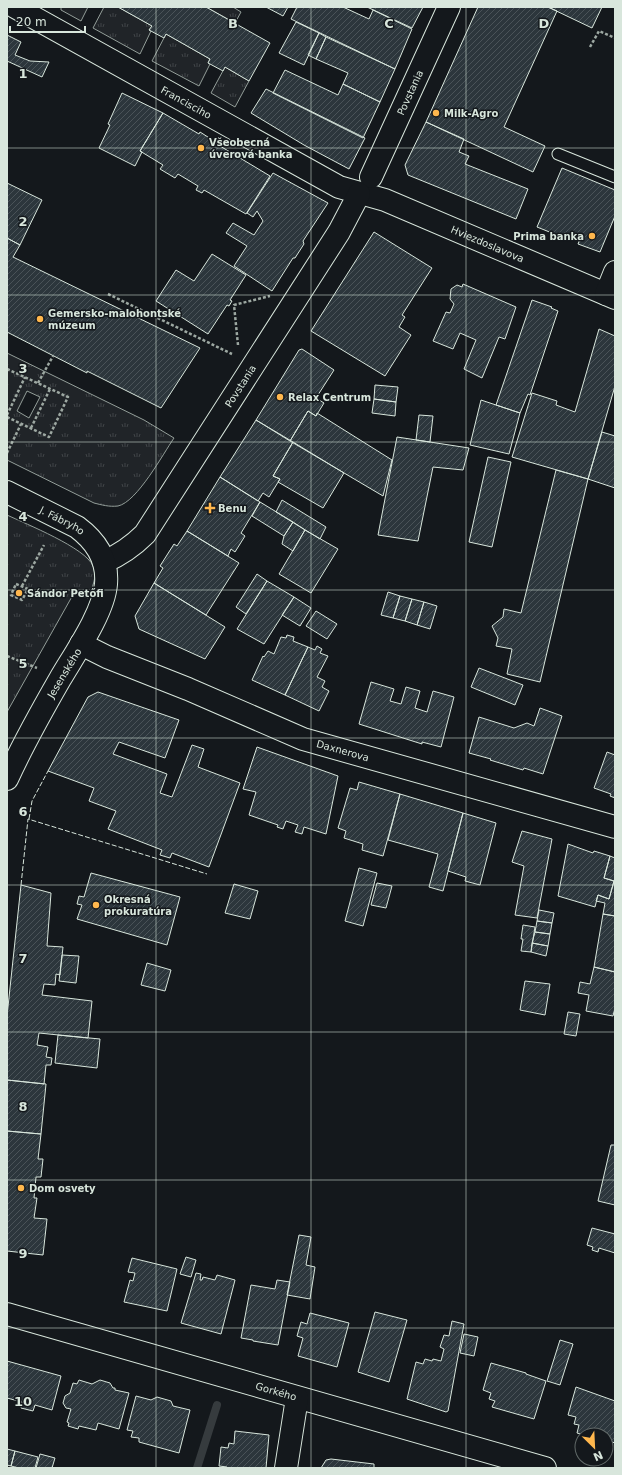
<svg xmlns="http://www.w3.org/2000/svg" width="622" height="1475" font-family="'DejaVu Sans',sans-serif">
<style>
.grass{fill:url(#grass-tufts);stroke:#939e99;fill-rule:evenodd}
.lines{fill:none;stroke-linecap:round;stroke-linejoin:round}
.stream{stroke:#363b3e;stroke-width:8}
.building{fill:url(#building-hatch);stroke:#d8e6dc}
.lane-casing{stroke:#d8e6dc;stroke-width:13}
.street-casing{stroke:#d8e6dc;stroke-width:24}
.secondary-casing{stroke:#d8e6dc;stroke-width:24}
.path{stroke:#9da8a2;stroke-width:2.5;stroke-dasharray:3 2;stroke-linecap:butt}
.lane{stroke:#14181c;stroke-width:11}
.street{stroke:#14181c;stroke-width:22}
.secondary{stroke:#14181c;stroke-width:22}
.fence{stroke:#d8e6dc;stroke-width:1;stroke-dasharray:5 2;stroke-linecap:butt}
.grid{fill:none;stroke:#d8e6dc;stroke-width:1;stroke-opacity:0.55}
.poi-dot{fill:#ffb74d;stroke:#14181c;stroke-width:1.5}
.labels{text-anchor:middle;stroke-width:3;stroke-linejoin:round;paint-order:stroke}
.street-label{font-size:10px;fill:#d8e6dc;stroke:#14181c}
.poi-label{font-size:10px;font-weight:bold;fill:#d8e6dc;stroke:#14181c;text-anchor:start}
.grid-label{font-size:13px;text-anchor:middle;font-weight:bold;fill:#d8e6dc;stroke:#14181c;stroke-width:3;stroke-linejoin:round;paint-order:stroke}
</style>
<defs>
<pattern id="grass-tufts" width="24" height="20" patternUnits="userSpaceOnUse"><rect width="24" height="20" fill="#202428"/><path d="M3 7l-1-3M5 7V3M7 7l1-3M15 17l-1-3M17 17v-4M19 17l1-3" fill="none" stroke="#404447"/></pattern>
<pattern id="building-hatch" width="6" height="6" patternUnits="userSpaceOnUse"><rect width="6" height="6" fill="#2c363c"/><path d="M-1 1l2-2M0 6l6-6M5 7l2-2" fill="none" stroke="#4a5358"/></pattern>
</defs>
<rect width="100%" height="100%" fill="#14181c"/>
<path class="grass" d="M61,7h27l-7,14 -20,-11z
M104,7h14l34,19 -3,4 2,1 -11,23 -47,-26z
M206,7h27l8,5 -6,11z
M166,34l44,25 -2,4 2,1 -11,22 -47,-25z
M225,67l24,14 -14,26 -24,-14z
M7,353l137,67 30,18c-11,16 -37,64 -56,68 -9,1 -16,-1 -24,-3l-87,-43zM27,391l13,6 -11,21 -12,-7z
M7,515c19,9 79,33 86,51 5,11 -1,21 -5,32l-14,-5 -67,119z"/>
<g class="lines">
<path class="stream" d="M197,1468l20,-63"/>
</g>
<path class="building" d="M118,7h88l64,36 -21,38 -24,-14 -2,4 -13,-7 -2,-1 2,-4 -44,-25 -2,4 -15,-8 3,-4z
M266,7h22l-5,9z
M297,7h46l26,12 4,-9 39,19 -17,40 -104,-50z
M367,7h56l-11,21z
M478,7h70l9,4 -53,116 41,19 -12,26 -107,-50z
M548,7h54l-10,21z
M296,22l23,11 -15,32 -25,-12z
M319,33l7,4 -10,22 -8,-4z
M7,35l14,7 -6,13 15,6 19,1 -7,15 -35,-16z
M326,37l69,32 -15,33 -37,-18 5,-11 -32,-14z
M285,70l53,25 5,-11 37,18 -17,36 -90,-45z
M266,89l99,49 -16,31 -45,-24 -53,-32z
M122,93l41,20 -23,38 2,1 -7,14 -36,-18 11,-23 -2,-1z
M163,113l36,21 1,-2 11,7 -1,1 60,36 -24,38 -42,-24 -2,3 -6,-3 2,-4 -20,-12 -3,4 -15,-9 3,-4 -23,-14z
M426,122l38,17 -5,13 10,4 -4,8 63,25 -12,30 -108,-44 -3,-10z
M562,168l53,22v26l-15,36 -22,-8 2,-5 -16,-6 -2,4 -25,-10z
M273,173l55,30 -25,38 1,3 -9,14h-2l-21,33 -38,-25 13,-20 -21,-13 7,-10 21,12 9,-14 -6,-10 -4,6 -6,-4z
M7,183l35,17 -22,45 -13,-7z
M374,232l58,36 -30,47 3,2 -6,10 12,8 -26,41 -74,-45z
M7,238l13,7 -7,12 187,91 -39,60 -74,-37v2l-80,-41z
M212,254l34,21 -16,25 2,1 -3,5 -2,-1 -19,29 -52,-33 20,-31 18,11z
M463,284l53,23 -11,32 -6,-2 -17,41 -18,-9 12,-29 -16,-7 -7,16 -20,-8 13,-29 4,1 4,-9 -4,-5 1,-10 6,-4 5,2z
M532,300l20,7 -1,1 7,3 -28,84 -2,-1 -8,19 -24,-8z
M599,329l16,7v50l-27,93 -76,-22 20,-64 25,8 -1,4 19,7z
M302,349l32,21 -18,28 8,5 -8,13 -8,-5 -18,30 -34,-21 43,-70z
M375,385l23,2 -2,15 -22,-3z
M374,399l22,3 -1,14 -23,-3z
M481,400l39,13 -11,41 -39,-9z
M308,411l8,5 1,-3 75,47 -9,36 -93,-55z
M419,415l14,1 -3,26 -14,-2z
M256,420l37,22 -20,34 7,3 -11,18 -6,-4 -5,8 -38,-24z
M602,432l13,4v52l-27,-9z
M397,437l72,11 -6,22 -30,-3 -15,74 -40,-6z
M293,442l51,31 -21,35 -45,-26 2,-3 -7,-3z
M488,457l23,5 -19,85 -23,-5z
M556,470l32,9 -48,203 -33,-8 5,-25 -16,-3 2,-8 -6,-12 11,-9 1,-8 17,4z
M220,477l40,25 -19,31 4,3 -10,16 -4,-3 -3,7 -41,-25z
M282,500l44,27 -6,12 -44,-27z
M260,502l33,20 -9,14 -32,-20z
M293,522l12,8 -12,21 -11,-7 2,-8z
M305,530l33,19 -27,44 -32,-19z
M187,531l52,32 -33,52 -52,-32 9,-15 -3,-2 14,-22 3,2z
M257,574l10,7 -21,33 -10,-7z
M267,581l27,16 -30,47 -27,-15z
M154,583l71,44 -20,32 -66,-30 -4,-13z
M388,592l12,4 -7,22 -12,-3z
M400,596l12,3 -7,22 -12,-3z
M294,597l17,11 -11,18 -18,-11z
M412,599l12,3 -7,23 -12,-4z
M424,602l13,4 -7,23 -13,-4z
M316,611l21,13 -10,15 -21,-13z
M287,635l7,2 -1,4 15,6 -23,48 -33,-15 11,-24 1,1 4,-6 6,3 7,-17 5,1z
M317,646l5,3 -2,4 8,3 -11,21 8,4 -3,6 7,4 -10,20 -34,-16 23,-48 7,3z
M479,668l44,17 -8,20 -44,-18z
M371,682l23,7 -4,12 11,3 5,-17 14,4 -5,17 12,4 6,-21 21,6 -13,50 -19,-5v2l-63,-20z
M98,692l81,28 -14,38 -46,-16 -6,12 54,20 -7,19 12,4 20,-52 12,4 -6,18 42,16 -31,84 -37,-14 -2,5 -10,-3 2,-5 -54,-21 8,-18 -27,-10 5,-13 -46,-17 40,-74z
M540,708l22,8 -19,58 -19,-6 -1,2 -33,-10 1,-1 -22,-6 10,-36 35,11 13,-5 7,3z
M257,747l81,29 -12,58 -22,-7 -2,7 -7,-2 3,-7 -12,-4 -3,8 -6,-2 1,-2 -29,-10 7,-23 -13,-3z
M607,752l8,3v43l-5,-2 1,-2 -17,-6z
M359,782l41,12 -17,62 -21,-6 1,-6 -19,-6 2,-7 -8,-3 12,-40 7,2z
M400,794l63,19 -20,78 -14,-4 9,-33 -50,-14z
M463,813l33,10 -16,62 -15,-4 1,-4 -18,-6z
M522,831l30,8 -15,79 -22,-3 9,-49 -12,-4z
M568,844l25,9 1,-2 16,5 -6,22 10,3 -5,18 -11,-4 -3,12 -37,-11z
M610,856l5,2v58l-12,-2 2,-11 -9,-2 2,-6 11,4 5,-18 -10,-3z
M359,868l18,5 -14,53 -18,-5z
M91,873l89,24 -13,48 -90,-26 5,-14 -5,-1 2,-8 5,1z
M377,883l15,3 -6,22 -15,-3z
M234,884l24,7 -8,28 -25,-6z
M21,885l30,8 -4,53 16,1 -3,28 -4,-1 -1,11 -11,-1 -2,11 50,6 -4,37 -49,-5 -2,12 11,2 -2,10 6,1 -1,7h-5l-2,19 -37,-4v-64z
M539,910l15,3 -2,10 -15,-2z
M603,914l12,2v56l-21,-5z
M537,921l15,2 -2,11 -15,-2z
M523,925l12,2 -4,25 -10,-1 2,-12h-2z
M535,932l15,2 -2,12 -16,-3z
M532,943l16,3 -2,10 -15,-4z
M62,955l17,1 -3,27 -17,-2z
M147,963l24,7 -6,21 -24,-6z
M594,967l21,5v36l-2,8 -27,-5 3,-16 -11,-2 2,-11 10,2z
M525,981l25,3 -5,31 -25,-5z
M568,1012l12,2 -4,22 -12,-2z
M58,1035l42,4 -3,29 -42,-5z
M7,1080l39,4 -5,50 -34,-3z
M7,1131l34,3 -3,25h5l-2,18h-5l-2,21h3l-3,20 13,1 -4,36 -36,-4z
M611,1145h4v60l-17,-4z
M592,1228l23,6v19l-16,-5 -1,4 -6,-2 1,-3 -6,-2z
M299,1235l12,2 -5,28 9,2 -5,32 -23,-4z
M186,1257l10,3 -5,17 -11,-3z
M132,1258l45,11 -10,42 -43,-9 6,-22 3,1 2,-8 -7,-1z
M196,1273l5,1 -1,6h2l1,-3 12,3 2,-5 18,5 -14,54 -40,-11z
M277,1280l13,2 -12,63 -25,-4v-1l-12,-2 10,-53 24,4z
M375,1312l32,8 -18,62 -31,-10z
M310,1313l39,10 -12,44 -39,-11 5,-18 -6,-2 4,-14 6,2z
M452,1321l12,3 -16,87 -2,1 -39,-13 9,-37 7,2 2,-5 7,2 1,-2 8,2 3,-12 -4,-2 4,-12 5,1z
M464,1334l14,3 -4,19 -14,-3z
M560,1340l13,4 -13,41 -13,-4z
M7,1361l54,15 -9,34 -17,-5 -2,6 -12,-3 1,-6 -15,-4z
M491,1363l35,10v1l20,7 -12,38 -42,-12 3,-6 -6,-2 2,-6 -8,-3z
M79,1380l13,4 8,-4 10,3 3,5h2v2l14,3 -10,36 -21,-6 -2,7 -17,-4 -1,3 -10,-3 1,-3 -2,-1 4,-13 -5,-1 -3,-5 2,-7 5,-3 3,-10 4,1z
M576,1387l39,14v42l-9,-3v-5h-22l-7,-2 2,-8 -5,-1 2,-7 -8,-2z
M136,1396l15,4 6,-3 14,4 2,5 17,4 -11,43 -40,-11v-4l-8,-1 2,-6 -6,-1z
M235,1431l34,4 -3,33h-39v-1l-8,-1 2,-19 7,1 1,-5 5,1z
M7,1449l8,2 -4,15 -4,-1z
M15,1451l23,6 -3,11h-16l-8,-2z
M40,1454l15,4 -3,10h-16z
M331,1459l43,5v4h-53l5,-8z"/>
<g class="lines">
<g class="lane-casing">
<path id="lane" d="M558,154l57,23"/>
</g>
<g class="street-casing">
<g id="street">
<path id="s1" d="M15,7l324,180 46,13 230,98"/>
<path id="s2" d="M371,177l78,-170"/>
<path d="M606,294l9,-22"/>
<path id="s3" d="M104,562c16,-7 29,-16 41,-28l194,-302 20,-38"/>
<path id="s4" d="M81,644l26,13 81,32 115,50 312,88"/>
<path id="s5" d="M7,1314l538,154"/>
<path d="M286,1468l11,-70"/>
</g>
</g>
<g class="secondary-casing">
<g id="secondary">
<path id="s6" d="M7,492l70,35c19,14 31,33 29,57 -2,28 -32,71 -46,95 -19,33 -37,65 -53,100"/>
</g>
</g>
<path class="path" d="M590,47l9,-16 16,7
M108,294l124,60
M238,345l-4,-40 36,-9
M7,369l61,28 -19,40 -42,-20
M38,383l15,-27
M7,415l18,-38
M31,428l19,-39
M7,453l14,-29
M16,584l12,5 -6,11 -11,-5z
M22,586l22,-41
M7,656l30,12"/>
<use href="#lane" class="lane"/>
<use href="#street" class="street"/>
<use href="#secondary" class="secondary"/>
<path class="fence" d="M29,819l3,-18 16,-30
M21,885l7,-66 179,55"/>
</g>
<path class="grid" d="M156,7v1461M311,7v1461M466,7v1461M7,148h608M7,295h608M7,442h608M7,590h608M7,738h608M7,885h608M7,1032h608M7,1180h608M7,1328h608"/>
<g class="poi-dot">
<circle cx="436" cy="113" r="4"/>
<circle cx="201" cy="148" r="4"/>
<circle cx="592" cy="236" r="4"/>
<circle cx="40" cy="319" r="4"/>
<circle cx="280" cy="397" r="4"/>
<path d="M208 502h4v4h4v4h-4v4h-4v-4h-4v-4h4z"/>
<circle cx="19" cy="593" r="4"/>
<circle cx="96" cy="905" r="4"/>
<circle cx="21" cy="1188" r="4"/>
</g>
<g class="labels">
<g class="street-label">
<text dy="4" stroke="none"><textPath href="#s2" startOffset="93">Povstania</textPath></text>
<text dy="4" stroke="none"><textPath href="#s1" startOffset="196">Francisciho</textPath></text>
<text dy="4" stroke="none"><textPath href="#s1" startOffset="530">Hviezdoslavova</textPath></text>
<text dy="4" stroke="none"><textPath href="#s3" startOffset="226">Povstania</textPath></text>
<text dy="4" stroke="none"><textPath href="#s6" startOffset="62">J. Fábryho</textPath></text>
<text transform="translate(64 673) rotate(-59)" y="4">Jesenského</text>
<text dy="4" stroke="none"><textPath href="#s4" startOffset="283">Daxnerova</textPath></text>
<text dy="4" stroke="none"><textPath href="#s5" startOffset="280">Gorkého</textPath></text>
</g>
<g class="poi-label">
<text x="444" y="117">Milk-Agro</text>
<text x="209" y="146">Všeobecná<tspan x="209" dy="12">úverová banka</tspan></text>
<text x="584" y="240" text-anchor="end">Prima banka</text>
<text x="48" y="317">Gemersko-malohontské<tspan x="48" dy="12">múzeum</tspan></text>
<text x="288" y="401">Relax Centrum</text>
<text x="218" y="512">Benu</text>
<text x="27" y="597">Sándor Petőfi</text>
<text x="104" y="903">Okresná<tspan x="104" dy="12">prokuratúra</tspan></text>
<text x="29" y="1192">Dom osvety</text>
</g>
</g>
<g class="grid-label">
<text x="233" y="28">B</text>
<text x="389" y="28">C</text>
<text x="544" y="28">D</text>
<text x="23" y="78">1</text>
<text x="23" y="226">2</text>
<text x="23" y="373">3</text>
<text x="23" y="521">4</text>
<text x="23" y="668">5</text>
<text x="23" y="816">6</text>
<text x="23" y="963">7</text>
<text x="23" y="1111">8</text>
<text x="23" y="1258">9</text>
<text x="23" y="1406">10</text>
</g>
<rect width="622" height="1475" fill="none" stroke="#d8e6dc" stroke-width="16"/>
<g transform="translate(594 1447) rotate(156)"><circle r="19" fill="#14181c" stroke="#626a69"/>
<path d="M0-3L7 15L0 10L-7 15Z" fill="#ffb74d"/>
<text y="-6" font-size="11" font-weight="bold" text-anchor="middle" fill="#d8e6dc">N</text>
</g>
<path d="M10 26v6h75v-6" fill="none" stroke="#d8e6dc" stroke-width="2"/>
<text x="16" y="26" font-size="12" fill="#d8e6dc" stroke="#14181c" stroke-width="3" paint-order="stroke">20 m</text>
</svg>
